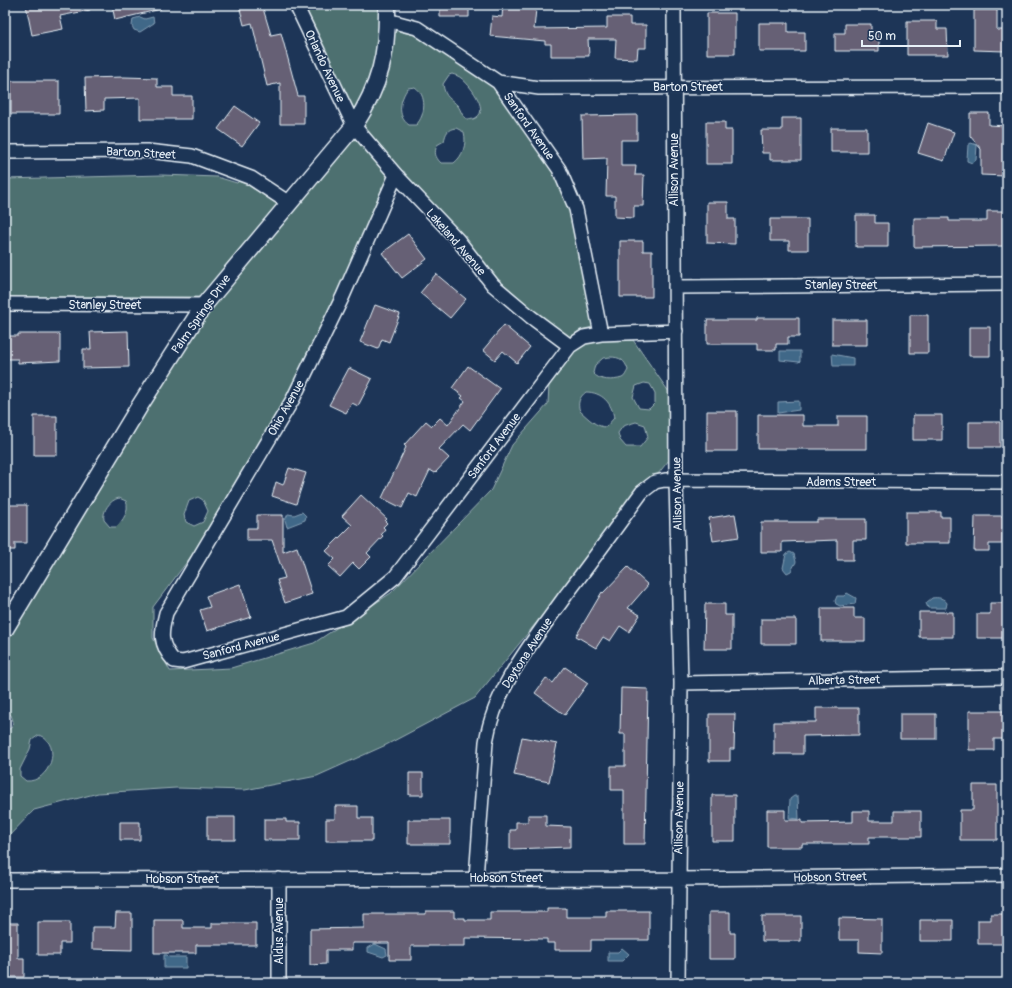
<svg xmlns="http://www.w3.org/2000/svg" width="1012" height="988" font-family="Pangolin,sans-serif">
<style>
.green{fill:#4d6f70;stroke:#9ab0b4;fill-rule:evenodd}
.water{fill:#416888;stroke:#849fb5}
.building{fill:#666174;stroke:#e8f1f8}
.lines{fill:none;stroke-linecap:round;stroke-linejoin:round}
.minor-casing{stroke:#e8f1f8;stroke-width:16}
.tertiary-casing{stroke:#e8f1f8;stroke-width:19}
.minor{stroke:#1d3557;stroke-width:13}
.tertiary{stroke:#1d3557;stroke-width:16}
.labels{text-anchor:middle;stroke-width:3;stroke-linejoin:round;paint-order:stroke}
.street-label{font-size:12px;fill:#e8f1f8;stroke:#1d3557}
</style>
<rect width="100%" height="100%" fill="#1d3557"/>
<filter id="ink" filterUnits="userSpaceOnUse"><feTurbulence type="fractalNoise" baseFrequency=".025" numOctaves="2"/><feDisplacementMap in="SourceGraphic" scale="8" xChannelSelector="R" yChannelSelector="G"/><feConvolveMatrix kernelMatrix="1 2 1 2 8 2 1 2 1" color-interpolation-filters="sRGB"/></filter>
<g filter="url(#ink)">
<path class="green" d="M304,5h76l-2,47 -6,27 -17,33z
M393,30l22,5 79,53 59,85 17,38 23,116 -13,3 -10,7 -35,-26 -37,-32 -35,-44 -59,-61 1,-2 -5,-3 -37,-43c20,-32 27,-59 30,-96zM452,74c3,1 7,2 9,4 8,6 28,31 16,39 -4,3 -8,3 -12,1 -4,-4 -4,-8 -7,-12 -7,-8 -13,-7 -15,-22l6,-9zM415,87c12,8 11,28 1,38h-7c-13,-9 -9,-26 -1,-37zM456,128l8,4c3,12 -1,24 -10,31h-13c-6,-6 -7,-10 -4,-18l7,-4c2,-8 3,-12 12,-13z
M354,137l34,40 -51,116 -50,102 -95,160 -39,52v31l17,33 61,-3 83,-25 24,-16 12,-4 21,-17 20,-13 100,-103 21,-45 36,-41 1,-20 25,-33 12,-7 16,-3 31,-1 36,52v68l-11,14 -6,2 -15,11 -92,125 -70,86 -89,47 -69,31 -72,14 -69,-2 -78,5 -64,17 -29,30v-108l7,-5 1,-6 -2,-6 -6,-3v-69l139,-231 64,-100 3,1v-5zM610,357c10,0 15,3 18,13 -2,3 -3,7 -6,8 -9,3 -23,3 -29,-5l2,-8 8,-7zM644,383l6,1 5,9v10l-6,6 -10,-1 -6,-11 3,-11zM586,392c16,0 26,11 28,26l-8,9c-10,0 -18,-9 -26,-16 -3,-7 -1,-14 6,-19zM636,422l9,3 3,12 -8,10h-14l-6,-7 -2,-7 5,-7zM198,497l5,3 5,11 -5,11 -9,4 -8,-4 -2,-7 5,-14zM119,498l7,3c4,9 -3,20 -10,26h-6l-6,-7c-2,-9 6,-20 15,-22zM39,735c25,10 10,48 -13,46l-6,-5v-7l10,-20 2,-9z
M162,175l55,2 20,6 2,-2 9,4 30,20 -76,92h-197v-118z"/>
<path class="water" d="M140,17l5,2 8,-2 1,6 -14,9 -6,-2 -2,-4 1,-7z
M971,143l6,2 -1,15 -4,3 -5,-2v-2l1,-14z
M780,351h20v10l-1,1 -19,-2z
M832,354l21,4v8h-20z
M799,401v9l-21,3v-11z
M302,512l4,4 -1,4 -18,7 -2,-7 3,-6 6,1z
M790,552l4,2 2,8 -5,9 -4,2 -4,-5 3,-14z
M847,593l9,5 -1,6 -15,2 -4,-2 -1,-3 2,-5h7z
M932,598c6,-1 12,0 15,5l-1,5h-18l-2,-5z
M794,796h4l1,23 -10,-1 1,-19z
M375,944l11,5 1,6 -4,2 -15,-5v-4z
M622,948l7,6 -7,7h-14v-9h10z
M167,955l2,2h17v11h-22v-13z"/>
<path class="building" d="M26,5h63l1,5 -30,6 3,13 -31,6z
M112,5h48l1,4 -46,11z
M239,5h23l9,30 10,-2 17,63h6v28h-24v-41l-13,3 -15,-63 -8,2z
M440,5h29v12h-29z
M503,5h12l-1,3 22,1 -2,20 73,-1v-11h23v8h16v23h-8l-1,11 -22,-1 1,-19h-28l1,17h-38v-12h-6v-3l-55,-5 2,-20 10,1z
M974,10h23v20h8v21l-31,-1z
M707,13h28v41h-28z
M907,21h30v8h10l1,26h-41z
M759,23h29v9h17v19h-46z
M845,24h26v8h8v19h-44v-18h10z
M124,77l33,1v9h16v9h19v23h-52v-21l-36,1v11l-18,1 -1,-33z
M11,81h48v33h-48z
M235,106l24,17 -17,23 -24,-17z
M970,113h19v12l17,1 -1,50 -24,-1v-26l-11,-13z
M637,115v25h-16v26h15l-1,9h9l-1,31h-9v12l-19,-1v-21h-9l1,-38 -24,1 -1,-43z
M782,118h19v42h-31v-7h-8l-1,-23h21z
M706,122h19v8h7v34h-26z
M928,123l26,9 -10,29 -26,-8z
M831,128h36v24h-36z
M707,202h21v17h7v25l-28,-1z
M987,211h16v35l-89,1v-29h35v3h38z
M856,215h19v8h13v24h-32z
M770,219h38v31h-19v-9h-19z
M408,234l19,25 -25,19 -20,-25z
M620,241h23v10h9v46h-32z
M436,274l30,25 -16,19 -30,-25z
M375,305l25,9 -11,28 -7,-3 -4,10 -18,-7z
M910,315h18v38h-18z
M757,318h42v19h-11v7h-12v6h-19v-6h-50v-24h50z
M832,320h35v25h-35z
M504,325l26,22 -13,16 -14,-12 -8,9 -12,-10z
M969,327h21v29h-21z
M128,331l1,36 -46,1v-19h8l-1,-17z
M18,334h42v27l-42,2v-4h-13v-23h13z
M468,366l32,23 -30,41 -7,-6 -24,25 10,9 -14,15 -5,-3 -13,27 -8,-4 -7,15 -20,-10 24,-51 -2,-2 22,-24 6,5 8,-8 8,7 17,-24 -4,-3 2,-2 -11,-8z
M349,368l23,11 -14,27 -6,-3 -6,10 -17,-8z
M707,411h30v40h-30z
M758,415h45v11h35v-10h29v33h-109z
M913,415h29v25h-29z
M34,416h23v39h-23z
M969,422h31v25h-31z
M289,468l17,5 -10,31 -24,-8 4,-14 7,3z
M361,495l26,24 -2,2 2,2 -4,4 2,2 -4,5 2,2 -16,17 4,4 -12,12 -6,-6 -13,14 -12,-11 7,-7 -9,-8 26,-26 -10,-9z
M5,505h22v38h-12v7h-10z
M906,512h35v5h9v26h-44z
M735,514l4,23 -26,4 -4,-23z
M257,515h26v37l14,-5 15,47 -27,9 -8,-23 8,-2 -13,-38h-25v-12h10z
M975,516h28l-1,28h-13v7h-15z
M817,519h49v21h-13v20h-16v-20l-55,2v10h-21v-30h56z
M628,567l20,18 -20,23 12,7 -11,17 -9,-6 -10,15 -7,-4 -7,11 -20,-12 26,-44 1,1z
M240,584l11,33 -44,14 -7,-21 10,-3 -4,-11z
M990,603h17v35h-30v-24h13z
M705,604h20v11h7v34h-28z
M821,608h33v10h11v23h-44z
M919,612h34v25h-34z
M761,619h35v25h-35z
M565,667l23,16 -23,32 -30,-22 11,-15 7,5z
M621,688l27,1 -3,155h-21v-54h-13v-24h14v-32h-5z
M816,708h43v27l-56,1v18h-29v-32h42z
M969,711h37v28h-12v11h-25z
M709,714h26l-1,35h-4v12h-21z
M900,714h36v25h-36z
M522,737l35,7 -8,38 -35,-7z
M409,773h14v22h-14z
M973,785h24v55h-37v-30h13z
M712,795h23v46h-23z
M335,806h23v12h14v23h-46v-22h9z
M767,810h18v10h17v3l51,-1v-11h16v10h25v-10h27v26h-52v7h-67v3h-35z
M528,815h18v11l24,1v20l-60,2v-19h6v-8h12z
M207,817h28v23h-28z
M264,819h22v3h14v18h-36z
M408,820h42v24h-42z
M120,822h20v18h-20z
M547,908h19v9h40v-6h43v29h-58v10h-36v-7h-8v-4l-82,-1v8h-54v14h-22v-17h-37v7h-26v14l-16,1v-36l54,-1v-14h62v-3h28v7h11v2h25v-8h57z
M709,912h21v21h5v26h-26z
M116,913h16v37l-40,-1v-22h23z
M991,914h16v30h-29v-24h13z
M762,916h39v25h-39z
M839,918l43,1v34l-23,-1v-12h-20z
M154,920h29v8h29v-5h44v22h-60v8h-42z
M920,920h33v21h-33z
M38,922h32v21h-10v12h-22z
M5,923h13v35h6v19h-18z"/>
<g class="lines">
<g class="minor-casing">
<path id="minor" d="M296,5l58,121 42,49 62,65 35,45 38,32 39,29
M674,5l2,476 5,202 -3,300
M387,20l30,8 81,54 41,6 468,-1
M498,82l61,87 17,40 25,125
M5,152l142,-1 45,5 59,22 38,25
M396,175l-53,121 -50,103 -127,214c-5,20 -7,31 8,48l9,1 18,-5 145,-40 49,-40 175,-231 14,-9 17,-3 75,-3
M675,287l332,-3
M5,304l199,1
M681,683l326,-6
M476,878l10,-136c9,-56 48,-102 80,-147 26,-34 51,-69 76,-103l13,-10 10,-2 342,2
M279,879v104
M5,880l673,-1 329,-4"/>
</g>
<g class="tertiary-casing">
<path id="tertiary" d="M5,629l134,-222 65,-102 150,-179c26,-41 34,-72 33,-121"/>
</g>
<use href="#minor" class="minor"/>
<use href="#tertiary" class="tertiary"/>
</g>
</g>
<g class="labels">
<g class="street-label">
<text transform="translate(325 66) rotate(65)" y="4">Orlando Avenue</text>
<text x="688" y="91">Barton Street</text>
<text transform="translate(529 126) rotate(55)" y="4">Sanford Avenue</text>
<text transform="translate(141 153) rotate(3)" y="4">Barton Street</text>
<text transform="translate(674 170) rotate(-90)" y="4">Allison Avenue</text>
<text transform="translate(456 242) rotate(49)" y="4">Lakeland Avenue</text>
<text x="841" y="289">Stanley Street</text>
<text x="105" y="309">Stanley Street</text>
<text transform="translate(201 314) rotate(-55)" y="4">Palm Springs Drive</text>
<text transform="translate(286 408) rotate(-61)" y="4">Ohio Avenue</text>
<text transform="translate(494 446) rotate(-53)" y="4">Sanford Avenue</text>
<text x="841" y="486">Adams Street</text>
<text transform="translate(677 494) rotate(-91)" y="4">Allison Avenue</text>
<text transform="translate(241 646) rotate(-15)" y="4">Sanford Avenue</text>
<text transform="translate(527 653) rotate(-57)" y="4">Daytona Avenue</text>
<text transform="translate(844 680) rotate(-1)" y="4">Alberta Street</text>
<text transform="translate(679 818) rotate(-89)" y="4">Allison Avenue</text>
<text transform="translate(830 877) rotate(-1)" y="4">Hobson Street</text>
<text x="506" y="882">Hobson Street</text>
<text x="182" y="883">Hobson Street</text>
<text transform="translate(279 931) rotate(-90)" y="4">Aldus Avenue</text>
</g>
</g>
<rect width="1012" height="988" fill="none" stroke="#1d3557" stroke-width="20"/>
<rect x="10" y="10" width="992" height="968" fill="none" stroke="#e8f1f8" stroke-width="1.5" filter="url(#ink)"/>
<path d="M862 40v6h98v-6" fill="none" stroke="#e8f1f8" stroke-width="2"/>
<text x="868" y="40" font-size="12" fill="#e8f1f8" stroke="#1d3557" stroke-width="3" paint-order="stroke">50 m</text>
</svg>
